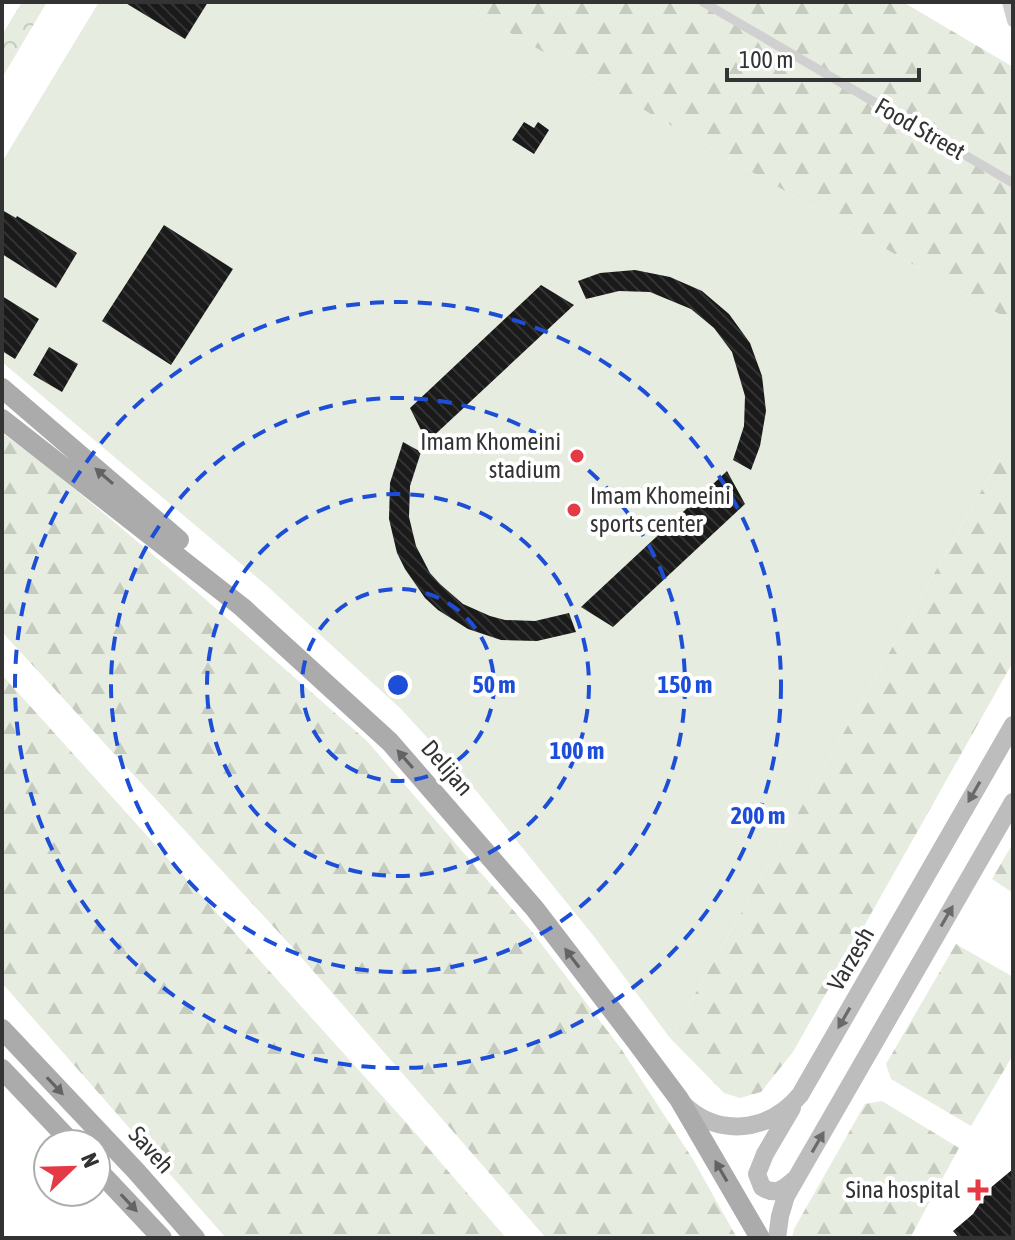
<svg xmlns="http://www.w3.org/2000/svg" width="1015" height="1240" font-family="'Asap Condensed',sans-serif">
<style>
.grass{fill:#e6ecdf}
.forest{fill:url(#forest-firs)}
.park{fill:url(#park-crowns)}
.building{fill:url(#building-back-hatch)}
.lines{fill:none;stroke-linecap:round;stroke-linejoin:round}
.pedestrian{stroke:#d0d0d0;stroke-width:9}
.minor{stroke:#d0d0d0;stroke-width:12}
.secondary{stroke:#bdbdbd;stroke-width:18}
.primary{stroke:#ababab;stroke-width:20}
.oneway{fill:#636363}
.oneway2{fill:#6a6a6a}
.ring{fill:none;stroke:#1d4ed8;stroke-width:4;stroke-dasharray:14 10}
.poi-dot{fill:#e63946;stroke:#fff;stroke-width:3}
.labels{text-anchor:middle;stroke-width:8;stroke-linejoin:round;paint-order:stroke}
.street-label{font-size:24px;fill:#333;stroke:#fff}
.poi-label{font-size:24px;fill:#333;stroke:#fff;text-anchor:end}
.centre{fill:#1d4ed8;stroke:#fff;stroke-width:4}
.ring-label{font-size:24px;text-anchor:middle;font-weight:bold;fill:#1d4ed8;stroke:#fff;stroke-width:8;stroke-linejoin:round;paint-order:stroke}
</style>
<defs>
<pattern id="forest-firs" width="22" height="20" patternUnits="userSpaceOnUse" patternTransform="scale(2)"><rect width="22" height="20" fill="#e6ecdf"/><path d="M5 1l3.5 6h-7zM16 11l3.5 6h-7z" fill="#c6cbc0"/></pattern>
<pattern id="park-crowns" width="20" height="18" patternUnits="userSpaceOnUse" patternTransform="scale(2)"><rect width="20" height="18" fill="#e6ecdf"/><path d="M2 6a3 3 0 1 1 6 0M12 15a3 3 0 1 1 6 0" fill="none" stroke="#c6cbc0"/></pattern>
<pattern id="building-back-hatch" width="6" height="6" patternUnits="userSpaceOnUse" patternTransform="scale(2)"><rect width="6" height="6" fill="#1a1a1a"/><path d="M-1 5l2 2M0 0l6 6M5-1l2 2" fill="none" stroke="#333"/></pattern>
</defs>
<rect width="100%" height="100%" fill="#fff"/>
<path class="grass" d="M99,2h357l557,320v113l-343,603 -74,-99 -118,-146 -77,-84 -135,-124 -264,-223v-200z"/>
<path class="forest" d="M456,2h447l110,65v255z
M2,433l49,36 145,122 171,150 166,192 89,117 72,111 43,77h-191l-252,-289 -292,-317z
M1013,435v227l-220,390 -32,40 -21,6 -16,-5 -54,-55z
M2,675l409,453 95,110h-280l-224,-255z
M1013,843v50l-21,-14z
M956,944l57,33v78l-42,71 -80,-47 -5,-15z
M882,1101l77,47 -49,90h-118l2,-9 71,-125z"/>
<path class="park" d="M22,2h25l-45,76v-43z"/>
<path class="building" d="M124,2h84l-23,37z
M524,122l10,6 4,-6 11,8 -15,24 -22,-14z
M2,210l14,8 1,-2 60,37 -21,35 -54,-34z
M164,225l69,44 -62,96 -69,-44z
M635,270l35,7 32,14 27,23 21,29 12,33 4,35 -6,35 -9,24 -18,-10 11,-34 1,-30 -13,-44 -18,-24 -23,-19 -41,-17 -31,-1 -33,8 -8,-18 22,-8z
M541,285l33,20 -147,137 -17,-34z
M2,296l37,23 -24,40 -13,-8z
M49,347l29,17 -16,28 -29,-17z
M403,442l18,10 -11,34 -1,31 7,29 14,27 10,11 23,20 27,12 15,4 30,1 34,-8 7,19 -39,9 -36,-1 -33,-11 -30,-19 -13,-12 -20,-29 -8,-16 -8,-34 1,-36z
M727,471l18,33 -132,123 -32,-20z
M1013,1169v69h-54l-6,-7 20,-17 16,-25z"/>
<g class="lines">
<path class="pedestrian" d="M703,2l310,181"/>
<path class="minor" d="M1008,2l5,19"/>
<path class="secondary" d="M683,1104c35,34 86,28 117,-9l213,-370
M792,1108l-27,46 -8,20 5,13c13,9 22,2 32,-7
M777,1238l3,-22 6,-20 227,-394"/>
<path class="primary" d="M2,388l177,152
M2,419l240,188 148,135 145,167 100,131 44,59 81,139
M2,1029l134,142 59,67
M2,1069l71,75
M96,1168l66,70"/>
</g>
<defs><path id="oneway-solid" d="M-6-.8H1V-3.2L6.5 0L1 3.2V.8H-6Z" transform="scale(2)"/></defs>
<g class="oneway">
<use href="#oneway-solid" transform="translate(104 476) rotate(-139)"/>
<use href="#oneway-solid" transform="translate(405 759) rotate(-131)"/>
<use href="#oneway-solid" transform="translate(572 958) rotate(-127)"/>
<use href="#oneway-solid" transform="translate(55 1086) rotate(47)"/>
<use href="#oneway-solid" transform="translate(721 1171) rotate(-120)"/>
<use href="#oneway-solid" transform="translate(129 1203) rotate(47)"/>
</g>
<g class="oneway2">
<use href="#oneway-solid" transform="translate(974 792) rotate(120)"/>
<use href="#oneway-solid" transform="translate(947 916) rotate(-60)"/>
<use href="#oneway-solid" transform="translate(844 1018) rotate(120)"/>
<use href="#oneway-solid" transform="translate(818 1142) rotate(-60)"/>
</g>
<g class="ring">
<circle cx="398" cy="685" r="96"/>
<circle cx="398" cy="685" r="191"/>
<circle cx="398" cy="685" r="287"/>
<circle cx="398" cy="685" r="383"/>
</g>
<g class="poi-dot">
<circle cx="577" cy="456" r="8"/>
<circle cx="574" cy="510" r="8"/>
<path d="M974 1178h8v8h8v8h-8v8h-8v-8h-8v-8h8z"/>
</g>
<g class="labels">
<g class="street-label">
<text transform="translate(920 129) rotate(30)" y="8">Food Street</text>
<text transform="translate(447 768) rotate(49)" y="8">Delijan</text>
<text transform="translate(851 959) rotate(-60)" y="8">Varzesh</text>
<text transform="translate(151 1150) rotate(48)" y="8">Saveh</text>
</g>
<g class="poi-label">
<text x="561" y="450">Imam Khomeini<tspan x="561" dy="28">stadium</tspan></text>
<text x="590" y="504" text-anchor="start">Imam Khomeini<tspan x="590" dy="28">sports center</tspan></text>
<text x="960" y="1198">Sina hospital</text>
</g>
</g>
<circle cx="398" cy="685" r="12" class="centre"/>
<g class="ring-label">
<text x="494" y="693">50 m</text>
<text x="685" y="693">150 m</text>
<text x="577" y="759">100 m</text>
<text x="758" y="824">200 m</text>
</g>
<rect width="1015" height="1240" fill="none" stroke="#333333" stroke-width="8"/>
<g transform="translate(72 1168) rotate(67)"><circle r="38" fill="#ffffff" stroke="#adadad" stroke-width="2"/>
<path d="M0-6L14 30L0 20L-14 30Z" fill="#e63946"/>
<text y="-12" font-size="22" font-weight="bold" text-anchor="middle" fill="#333333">N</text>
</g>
<path d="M727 68v12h192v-12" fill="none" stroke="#333333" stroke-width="4"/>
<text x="739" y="68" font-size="24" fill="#333333" stroke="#ffffff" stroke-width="6" paint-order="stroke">100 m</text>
</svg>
